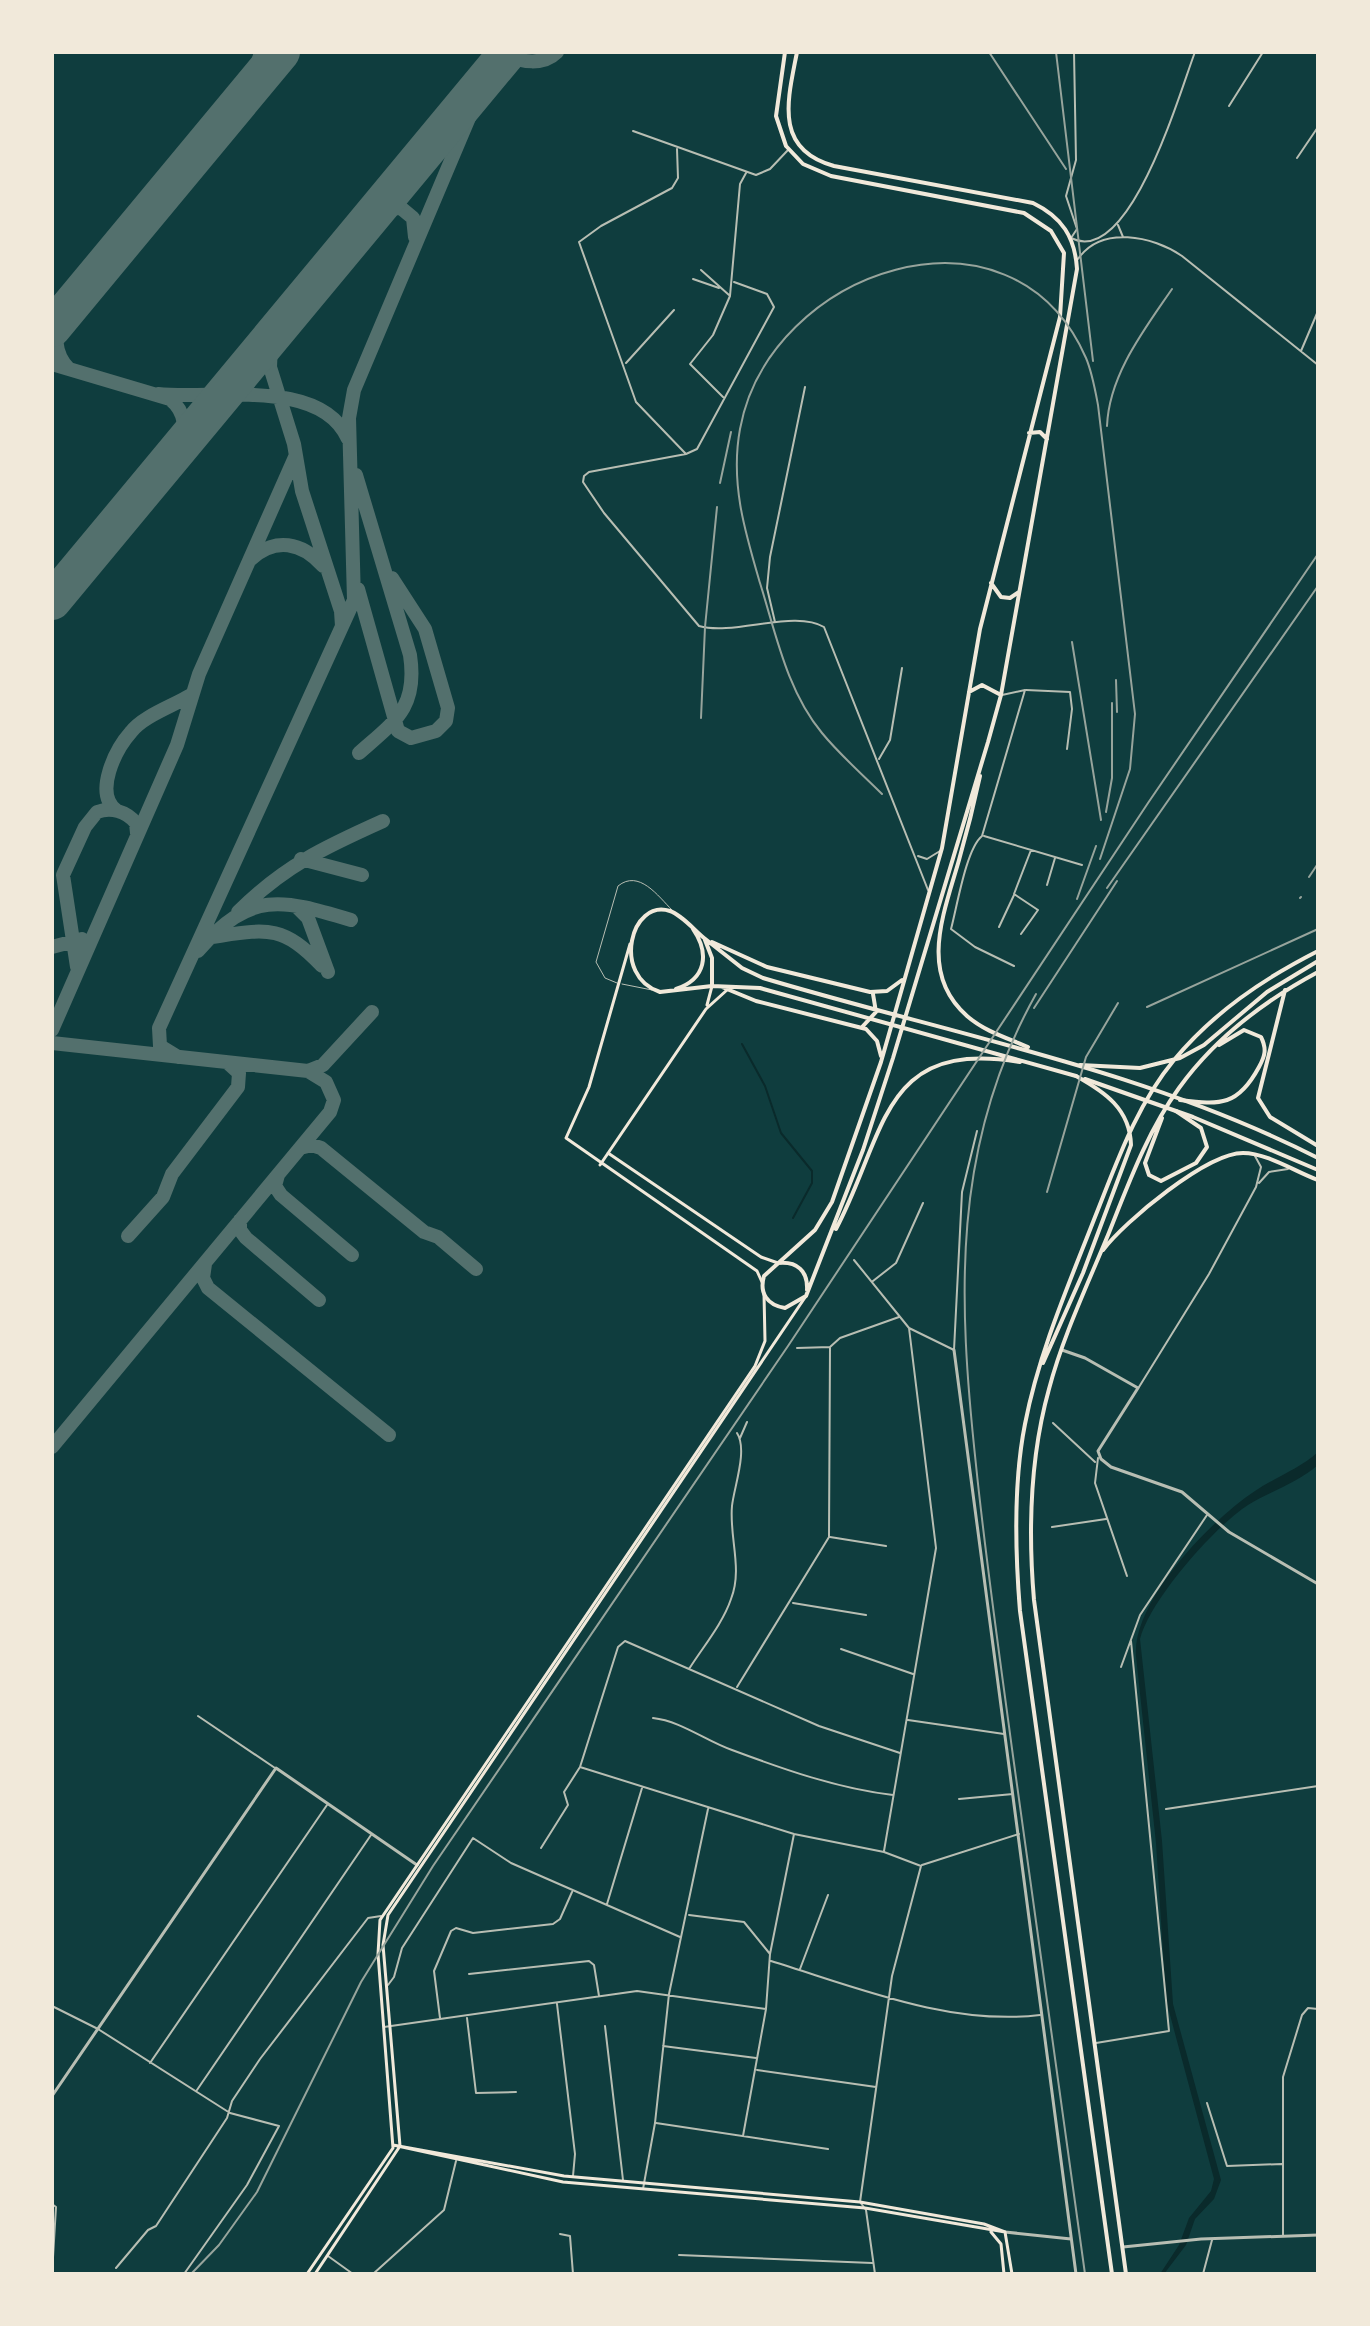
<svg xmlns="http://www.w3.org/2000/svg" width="1370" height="2326" font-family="Georgia,serif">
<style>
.water{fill:#0a2a2b}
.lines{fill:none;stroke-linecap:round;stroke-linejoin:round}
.stream{stroke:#0a2a2b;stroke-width:2}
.taxiway{stroke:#53706d;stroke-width:14}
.runway{stroke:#53706d;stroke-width:38}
.service{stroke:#b8beb3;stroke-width:1}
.minor{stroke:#b8beb3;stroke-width:2}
.tertiary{stroke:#b8beb3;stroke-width:3}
.secondary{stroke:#f1e9da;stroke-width:3}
.primary{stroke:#f1e9da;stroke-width:4}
.trunk{stroke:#f1e9da;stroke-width:4}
.rail{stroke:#97a49c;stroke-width:2}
</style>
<rect width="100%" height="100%" fill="#0f3d3e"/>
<path class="water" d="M1318,1452v13c-21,18 -47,26 -70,40 -34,22 -98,95 -108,134l22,202 11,163 48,176 -7,19 -19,20 -9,26 -22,29h-4l19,-29 10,-27 22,-27 3,-12 -48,-179 -10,-157 -20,-187c-4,-55 75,-136 119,-165 21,-14 44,-22 63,-39z"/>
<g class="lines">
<path class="stream" d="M742,1044l23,42 16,47 31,38v12l-19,35"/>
<path class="taxiway" d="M506,52c14,12 38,13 51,0
M492,71l27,-12
M250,90l11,-38
M367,222l17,-13 17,-1 12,10 2,19
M63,315c-10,18 -9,39 6,54
M281,325l-10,20 -1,22 24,77 8,47 39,120 1,15
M52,364l118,35c16,13 18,33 8,51
M158,394c54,6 163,-17 190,45
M209,413l24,-16
M356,475l54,180c8,53 -15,66 -51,98
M251,559c24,-22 51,-17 72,7
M358,589l40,142 13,7 25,-7 10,-10 2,-13 -23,-79 -33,-51
M116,810c-22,-17 -1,-60 15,-78 12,-16 42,-26 60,-37
M301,859l61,16
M296,906l12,12 20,54
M238,912c46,-46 87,-65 145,-91
M212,937c55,-8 70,-13 110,29
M52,947l30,-8
M198,951c53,-61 83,-52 153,-31
M77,967l-14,-92 22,-48 12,-15c14,-5 29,-1 39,11l1,10
M52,1030l125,-285 22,-71 96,-217
M52,1043l256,28 18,11 8,18 -4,12 -278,335
M178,1057l-18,-11 -1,-18 195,-428 -5,-182 5,-28 131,-310
M308,1071l15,-6 49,-53
M300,1148l12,-3 9,3 103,84 14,5 38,32
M278,1175l-3,11 6,9 71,60
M240,1220v10l6,8 73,62
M128,1236l35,-39 9,-23 66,-87 1,-14 -11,-10
M205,1264l-2,14 5,10 181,147"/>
<path class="runway" d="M52,328l229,-276
M52,601l456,-549"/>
<path class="service" d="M617,983l-12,-5 -9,-16 22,-76c21,-17 40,10 54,24
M622,984l30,6"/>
<path class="minor" d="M1074,52l2,108 -10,36 11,33 -6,9c59,30 109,-147 124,-186
M1229,106l34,-54
M633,131l123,44 14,-6 18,-19
M677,149l1,29 -6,10 -71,38 -22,16 57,160 49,51
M1297,158l21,-31
M1118,225l5,12
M1078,259c23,-34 75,-23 104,-3l136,109
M701,270l28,25
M693,279l26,9
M734,282l33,12 7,13 -77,142 -11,5 -97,18 -5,4 -1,6 21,31 95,113c35,10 96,-17 125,1l104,263
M1301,351l17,-40
M626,363l48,-53
M723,397l-33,-33 23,-29 17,-39 10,-112 6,-11
M775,622l-8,-34 3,-31 35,-170
M1026,690l44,2 2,17 -5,40
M1002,695l23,-5 -43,146c-16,13 -25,71 -31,93l24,18 39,19
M879,759l11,-19 12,-72
M984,836l98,29
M918,856l9,3 13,-8
M1047,885l8,-27
M999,927l15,-32
M1021,934l17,-24 -24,-16 17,-44
M1259,1183l10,-11 19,-3
M854,1260l55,68 45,22 8,-158 15,-61
M873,1281l23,-18 27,-60
M797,1348l33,-1 10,-9 59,-21
M1139,1387l70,-113 47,-87 5,-20 -6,-11
M1053,1423l42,39
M740,1438l7,-16
M1098,1458l-3,25 32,93
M1052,1527l54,-8
M830,1537l56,9
M793,1603l73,12
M841,1649l72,25
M1121,1667l19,-52 67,-100
M689,1669c14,-22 34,-46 42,-70 12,-30 -2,-62 1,-93 2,-19 16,-56 5,-73
M737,1687l92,-150 1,-190
M198,1716l77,52
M653,1718c28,3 53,23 79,32 51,19 107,39 161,45
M908,1720l96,14
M580,1767l214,67 90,18 37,14 -29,110 -32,226 6,8 9,64
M959,1799l54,-5
M1166,1809l152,-23
M541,1848l27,-43 -4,-13 16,-25 38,-120 7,-6 194,85 81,27
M884,1851l52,-303 -27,-220
M922,1865l97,-31
M607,1904l35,-116
M689,1915l55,7 26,32
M771,1961c85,26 179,65 269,54
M800,1969l28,-74
M469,1974l120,-13 5,4 5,31
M388,1985l6,-8 8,-29 71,-110 38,25 169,74
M557,2004l18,150 -2,22
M52,2006l46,23 132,84 49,13 -32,59 -63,89
M440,2018l-6,-47 17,-40 5,-3 17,5 80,-9 7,-5 12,-27
M467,2018l9,75 40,-1
M605,2026l18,154
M384,2027l253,-36 129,18
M1096,2043l73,-12 -38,-390
M663,2046l93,12
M150,2063l177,-258
M757,2070l119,17
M197,2090l174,-255
M1207,2103l20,63 55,-2
M656,2123l172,26
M743,2136l23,-127 4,-55 24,-120
M643,2189l12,-66 14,-129 39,-185
M52,2204l4,3 -4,67
M560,2234l10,2 3,38
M1283,2236v-159l19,-62 6,-7 10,1
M679,2255l193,8
M328,2256l25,18
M116,2268l32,-38 8,-4 71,-108 5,-17 28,-42 108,-141 13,-2
M373,2274l71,-64 12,-49
M939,2274h1
M1203,2274l9,-34"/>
<path class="tertiary" d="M954,1350l122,924
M1062,1350l23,8 53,30 -40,63 3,8 10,8 71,25 47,40 89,52
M52,2096l224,-328 141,97
M1005,2232l66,7
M1123,2247l78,-8 117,-4"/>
<path class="secondary" d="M630,944l-41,143 -23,51 191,133 5,11
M707,1005l5,-19
M608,1153l153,104 17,6
M600,1165l106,-156 21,-19
M393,2145l171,31 296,26 124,22 21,8 7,42
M393,2145l170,37 302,26 140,24
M991,2232l10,12 3,30
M307,2274l86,-126 -15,-194 2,-34 375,-554 10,-25 -1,-47
M315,2274l85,-128 -17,-201 5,-30 418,-619"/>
<path class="primary" d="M785,52l-9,64 10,30 17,18 28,12 193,37 27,18 13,22 -4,64 -80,312 -38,219 -61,214 -49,140 -17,28 -51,46c-5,17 3,29 21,32l21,-12 57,-146 30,-92 95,-316 13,-47 76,-426c-2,-32 -15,-52 -44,-66l-199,-37c-61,-17 -46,-67 -37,-114
M1029,433l11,-1 7,7
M991,583l10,14 9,1 9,-6
M969,692l13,-7 19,10
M980,776c-6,28 -13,56 -21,84 -15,53 -41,113 8,156 17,15 40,22 61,31
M704,938l38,30 21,10c187,56 380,91 555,180
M705,940l7,18v28
M712,942l55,25 103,25 17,-1 15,-11
M722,987l34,14 110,28 11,12 4,15
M676,989c30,-10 34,-35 17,-60
M660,992l52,-6 48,2 316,88
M660,992c-49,-16 -29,-94 10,-81 12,4 24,19 34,27
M863,1026l13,-14 -3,-18
M1085,1079l108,38 125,53
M836,1229c51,-97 45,-190 184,-167
M778,1263c19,-2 30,8 29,27"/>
<path class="trunk" d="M1285,990l-27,108 12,19 48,29
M1080,1065l60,3 40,-10 24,-13 63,-53 51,-31
M1180,1100c41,5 58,6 79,-33 6,-11 8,-18 2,-30l-17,-7 -25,15
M1162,1118l-17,45 4,12 12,6 35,-18 11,-16 -6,-19 -25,-17
M1103,1250c22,-29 104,-97 140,-97 24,0 53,19 75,27
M1043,1363l40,-90 48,-128c-1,-36 -26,-53 -55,-69
M1112,2274l-92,-663c-5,-61 -7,-127 5,-187 14,-72 44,-140 70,-207 22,-55 41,-111 79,-157 40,-48 89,-81 144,-109
M1126,2274l-92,-674c-6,-70 -4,-143 15,-211 14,-53 38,-103 59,-154 20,-50 39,-103 71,-147 36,-50 85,-87 139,-116"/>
<path class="rail" d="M989,52l77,117
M1056,52l37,309
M1107,426c2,-51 37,-96 65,-137
M720,483l11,-51
M1072,642l29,178
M1116,680l1,32
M701,718l4,-91 12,-120
M882,794c-20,-20 -42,-39 -60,-61 -35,-42 -46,-99 -62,-150 -15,-51 -30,-100 -20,-154 29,-159 271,-242 346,-71 6,14 9,31 12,47l37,309 -5,55 -30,90
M1106,812l6,-34v-75
M1309,877l8,-12
M1107,888l211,-302
M1300,898l1,-1
M1077,899l19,-53
M1317,909v-1
M1036,994c-85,152 -78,304 -60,471 10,97 24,194 37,291 24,173 48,345 72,518
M1147,1007l171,-78
M1034,1008l83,-127
M1047,1192l39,-135 32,-54
M191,2274l28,-29 38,-53 104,-210 72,-116 355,-520 360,-543 170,-249"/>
</g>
<rect width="1370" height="2326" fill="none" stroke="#f1e9da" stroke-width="108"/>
</svg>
